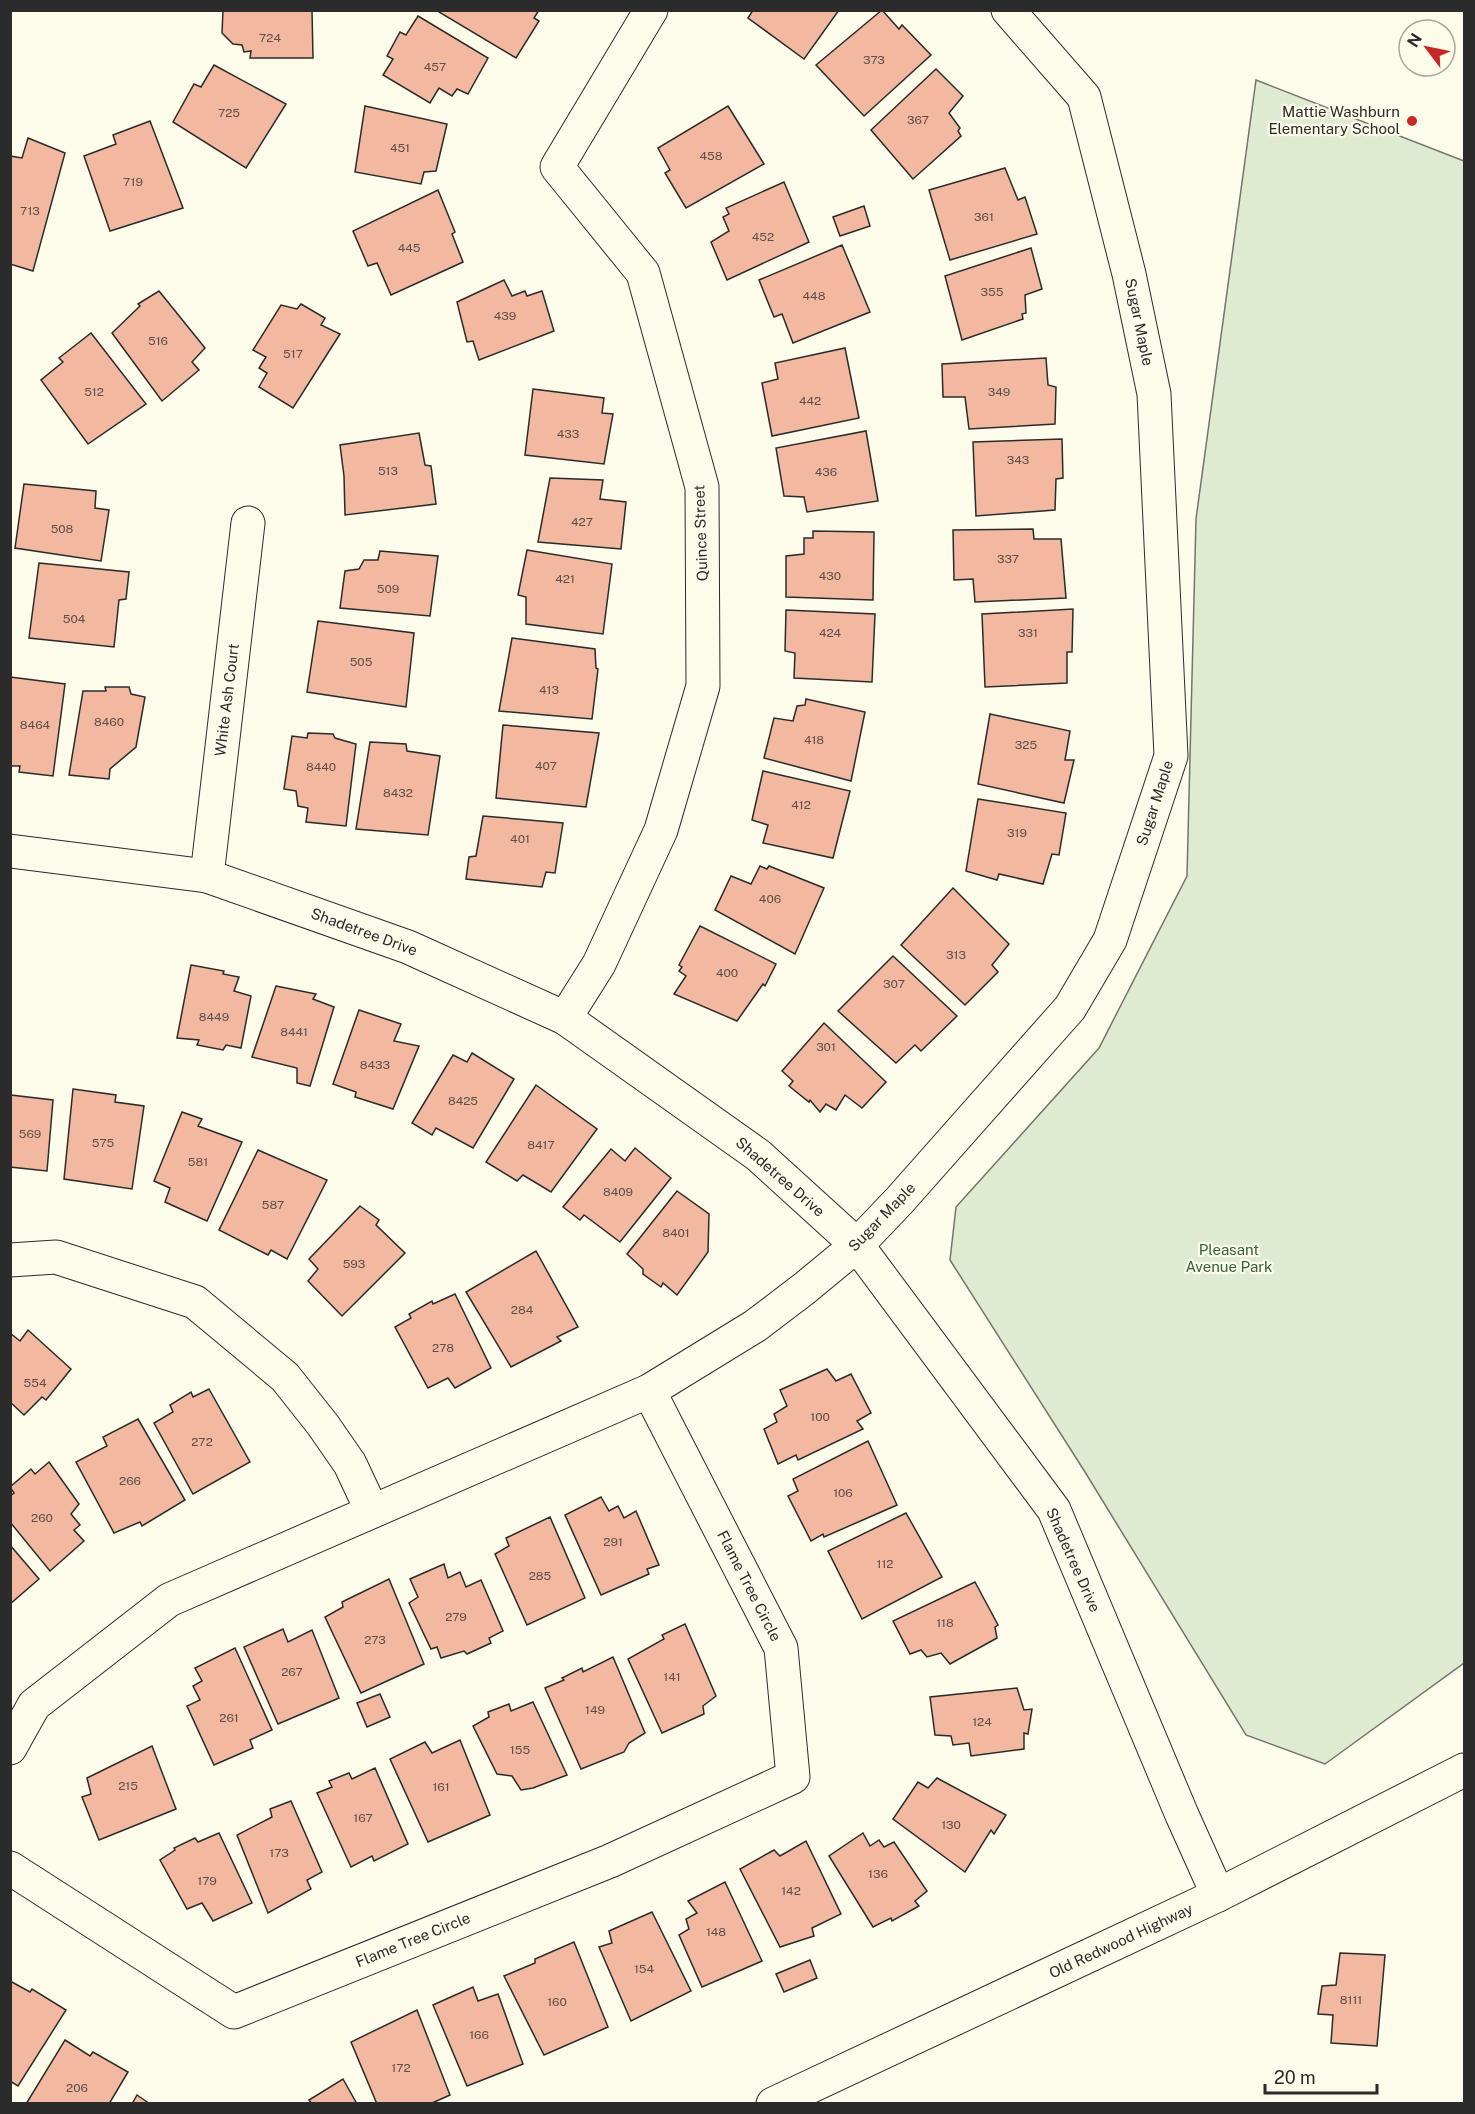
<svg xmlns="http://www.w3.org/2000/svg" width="1475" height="2114" font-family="'Public Sans',sans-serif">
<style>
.green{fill:#deebd1;stroke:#74746e;stroke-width:1.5}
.building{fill:#f2b8a0;stroke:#2b2b2b;stroke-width:1.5}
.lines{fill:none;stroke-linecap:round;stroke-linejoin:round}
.minor-casing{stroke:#2b2b2b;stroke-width:35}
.major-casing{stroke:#2b2b2b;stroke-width:35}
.minor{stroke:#fdfbea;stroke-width:33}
.major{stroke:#fdfbea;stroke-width:33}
.poi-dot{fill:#c62828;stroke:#fdfbea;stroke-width:2}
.labels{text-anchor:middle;stroke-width:4.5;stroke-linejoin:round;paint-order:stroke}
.number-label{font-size:12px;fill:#5d4e48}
.poi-label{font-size:15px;fill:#2b2b2b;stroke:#fdfbea;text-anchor:end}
.street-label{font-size:15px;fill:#2b2b2b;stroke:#fdfbea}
.park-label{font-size:15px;fill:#34623c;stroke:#fdfbea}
</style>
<rect width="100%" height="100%" fill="#fdfbea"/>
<!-- green -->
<polygon class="green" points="1256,80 1464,161 1464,1663 1325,1764 1246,1735 1085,1472 950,1260 956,1207 1099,1048 1187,876 1196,519"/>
<!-- building -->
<g class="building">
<polygon points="223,10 312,10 313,58 250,58 251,51 244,52 242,45 233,44 222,33"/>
<polygon points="440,10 539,10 534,18 539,21 516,58 439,12"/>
<polygon points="753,10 839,10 804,59 748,18"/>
<polygon points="882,10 899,29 902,25 931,55 864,116 816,65"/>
<polygon points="418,16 488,58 468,94 457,89 452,96 439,88 430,103 383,75 393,59 387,56 400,32 406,35"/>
<polygon points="214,65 286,104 246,168 173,122 194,84 201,87"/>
<polygon points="936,69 963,96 949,113 960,128 958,131 961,136 913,179 871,130"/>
<polygon points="365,106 447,124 436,171 424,172 421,184 355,172"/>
<polygon points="728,106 764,164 686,208 665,173 670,170 658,148"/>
<polygon points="150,121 183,208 110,231 84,156 116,144 113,135"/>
<polygon points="28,138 65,153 33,271 10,264 10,156 22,158"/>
<polygon points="1005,168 1018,200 1025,197 1037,234 950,260 929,190"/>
<polygon points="784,182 809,242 727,280 711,242 729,231 723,217 729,214 726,208"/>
<polygon points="438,190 455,232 452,234 463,262 391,295 377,263 368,266 353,231"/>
<polygon points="864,206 870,226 840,236 833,217"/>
<polygon points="842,245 870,312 793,343 782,314 774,317 759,280"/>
<polygon points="1031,248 1042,289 1025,295 1026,313 1022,314 1023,319 962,340 945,276"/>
<polygon points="504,280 512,296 525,291 527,296 542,291 554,331 479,360 473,341 467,342 457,302"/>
<polygon points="159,291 205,348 192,362 199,370 162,401 112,333 140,306 138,304"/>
<polygon points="301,304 325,318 321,325 340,334 293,408 259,387 267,373 259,368 266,357 253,350 281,305 297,309"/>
<polygon points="91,333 146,404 88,444 41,380 63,362 59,358"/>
<polygon points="845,348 859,418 772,436 762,383 778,379 775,363"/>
<polygon points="1046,358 1048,385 1056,387 1055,424 969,429 965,397 943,397 942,364"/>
<polygon points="533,389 604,398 602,413 613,414 604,464 525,455"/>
<polygon points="866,431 878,501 807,512 804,497 784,496 776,448"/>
<polygon points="419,433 425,465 431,466 436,504 345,515 344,476 340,445"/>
<polygon points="1062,439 1063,478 1056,479 1055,510 976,516 973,442"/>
<polygon points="550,478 603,480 600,499 626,502 621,549 538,542"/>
<polygon points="24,484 96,491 95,508 109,510 101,561 15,548"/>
<polygon points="1033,529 1034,539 1061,539 1066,598 975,602 973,579 954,580 953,530"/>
<polygon points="813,531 874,532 873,600 786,597 786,556 804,554 804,538 813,538"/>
<polygon points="527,550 612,564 603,634 526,624 526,597 518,595"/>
<polygon points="380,551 438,556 430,616 340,608 345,571 359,569 364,560 378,560"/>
<polygon points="39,563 129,572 126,599 119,600 114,647 29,638"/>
<polygon points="1073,609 1072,652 1067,652 1067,683 985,687 982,614"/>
<polygon points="786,610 875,614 872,682 794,678 795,653 785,651"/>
<polygon points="318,621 414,633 406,707 307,692"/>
<polygon points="512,638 595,649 596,668 598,669 592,719 499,711"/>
<polygon points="10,677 65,684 53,776 19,772 20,766 10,766"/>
<polygon points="105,687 129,687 131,694 145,697 136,747 110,769 109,779 69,775 83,691 106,691"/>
<polygon points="806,699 865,712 851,781 764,758 774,718 793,721 797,706 805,705"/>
<polygon points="990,714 1070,731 1065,760 1074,760 1064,803 978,784"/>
<polygon points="503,725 599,733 586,807 496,798"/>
<polygon points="308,733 333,734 335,738 356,744 346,826 306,822 308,808 298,806 296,791 284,789 292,736 307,738"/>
<polygon points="370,742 406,744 407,751 440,756 428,835 356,829"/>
<polygon points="763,771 850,791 833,858 763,843 768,825 752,820"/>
<polygon points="978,799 1066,813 1059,855 1052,854 1043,884 999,874 997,880 966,871"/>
<polygon points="483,816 563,823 555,873 546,872 542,887 466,879 469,857 476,856"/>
<polygon points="760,866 767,869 769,866 824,888 795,954 715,910 731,876 751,884"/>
<polygon points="953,888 1009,944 992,965 998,972 965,1005 901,945"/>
<polygon points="700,926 776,964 765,986 763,984 737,1021 674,994 686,976 679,971 682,967 679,965"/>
<polygon points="893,956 957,1016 921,1051 915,1045 896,1063 838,1011"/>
<polygon points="191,965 224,971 223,974 239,977 234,991 251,996 241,1048 226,1045 223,1050 197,1045 199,1040 177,1038"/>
<polygon points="276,986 316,994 313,999 334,1007 310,1086 297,1083 297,1068 252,1057"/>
<polygon points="359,1010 401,1024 394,1041 419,1046 393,1109 355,1097 356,1092 333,1084"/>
<polygon points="824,1023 886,1082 862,1108 845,1095 836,1110 826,1104 820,1112 810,1100 809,1102 789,1086 793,1081 782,1071"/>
<polygon points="472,1053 514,1079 473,1148 436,1128 432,1135 412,1123 453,1055 467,1062"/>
<polygon points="536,1085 597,1129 551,1192 523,1175 517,1181 486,1162"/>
<polygon points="73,1089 116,1095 115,1102 144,1106 132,1189 64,1179"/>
<polygon points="10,1092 11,1095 53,1100 47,1171 10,1167"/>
<polygon points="182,1112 202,1119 198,1126 242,1142 207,1221 165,1202 170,1188 154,1181"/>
<polygon points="635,1148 671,1178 620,1242 584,1215 580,1220 563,1207 611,1149 625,1161"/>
<polygon points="258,1150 327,1180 287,1259 271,1250 268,1255 219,1230"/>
<polygon points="677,1191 709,1214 708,1252 677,1295 663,1283 661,1287 643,1274 643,1269 627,1254"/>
<polygon points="360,1206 379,1220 376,1225 405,1253 342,1316 308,1281 318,1269 309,1259"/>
<polygon points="536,1251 578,1327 557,1337 561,1341 511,1367 466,1292"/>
<polygon points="455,1294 491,1368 455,1388 448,1378 428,1388 395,1327 411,1318 409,1314 432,1301 433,1304"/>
<polygon points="28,1330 71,1369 46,1400 42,1397 24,1415 10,1402 10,1333 20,1341"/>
<polygon points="827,1369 836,1381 851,1374 871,1413 857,1421 863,1429 798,1460 796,1455 778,1464 764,1429 777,1422 774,1414 787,1406 780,1390"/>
<polygon points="209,1389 250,1462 193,1494 154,1423 173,1412 170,1405 191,1392 193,1397"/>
<polygon points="138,1419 185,1500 142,1526 140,1522 114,1533 76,1462 107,1446 103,1437"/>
<polygon points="868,1441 897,1505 824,1537 823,1534 811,1541 788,1496 798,1491 793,1479"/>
<polygon points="49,1462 79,1504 71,1514 80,1525 74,1530 84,1541 50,1571 10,1522 10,1496 14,1493 10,1487 31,1469 35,1474"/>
<polygon points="601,1497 609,1511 618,1506 624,1518 636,1511 659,1565 647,1569 649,1574 601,1595 565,1515"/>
<polygon points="906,1513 942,1577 862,1619 828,1551"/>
<polygon points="550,1517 585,1598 527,1625 495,1554 509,1546 506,1538"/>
<polygon points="10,1545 39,1579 10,1604"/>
<polygon points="444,1564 448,1578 460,1572 466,1587 481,1580 503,1631 489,1638 491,1643 467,1654 464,1651 441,1658 437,1647 431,1649 409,1603 418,1597 410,1579"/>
<polygon points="389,1579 424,1664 361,1693 325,1617 343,1607 342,1602"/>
<polygon points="975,1582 998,1625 995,1627 997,1638 950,1664 941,1653 927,1657 921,1650 910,1654 893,1621"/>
<polygon points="685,1624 716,1696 703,1706 704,1714 662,1733 628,1659 664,1639 662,1635"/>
<polygon points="283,1629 288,1642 312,1630 339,1698 278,1724 244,1647"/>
<polygon points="235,1648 272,1730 250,1740 253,1748 214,1765 187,1706 200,1700 193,1686 202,1681 195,1668"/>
<polygon points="613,1657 645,1733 629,1743 624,1752 581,1769 545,1688 564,1680 562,1678 582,1668 583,1672"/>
<polygon points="1017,1688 1024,1710 1032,1709 1028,1734 1024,1733 1024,1749 971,1756 969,1743 953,1745 951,1736 935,1735 930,1697"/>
<polygon points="380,1694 390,1717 367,1727 357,1703"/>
<polygon points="533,1702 567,1775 533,1788 521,1790 512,1776 497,1774 473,1726 489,1717 488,1712 509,1704 511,1711"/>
<polygon points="460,1740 490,1815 428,1842 390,1759 425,1742 432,1753"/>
<polygon points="152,1746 176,1809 99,1840 82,1797 91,1794 87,1778"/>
<polygon points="375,1768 408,1844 374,1861 372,1856 351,1867 317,1793 332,1787 329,1781 349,1773 352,1779"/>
<polygon points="937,1778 1006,1815 994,1834 991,1830 965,1872 893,1819 918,1782 928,1788"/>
<polygon points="291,1801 322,1872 307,1880 311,1889 268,1913 237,1835 272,1817 270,1809"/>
<polygon points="219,1833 252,1903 213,1921 202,1903 187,1909 160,1860 175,1850 174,1848 195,1838 198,1842"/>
<polygon points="863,1833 870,1846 879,1840 884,1847 894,1842 927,1891 915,1901 919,1906 892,1921 891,1918 873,1927 829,1856"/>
<polygon points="806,1841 841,1914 812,1928 814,1936 780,1947 740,1869 774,1850 780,1856"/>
<polygon points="725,1882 762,1961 702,1987 679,1935 689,1929 686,1919 697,1913 688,1901"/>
<polygon points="652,1912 691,1991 631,2021 599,1947 612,1943 609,1931"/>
<polygon points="574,1942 608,2027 544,2055 504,1976 535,1963 535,1959"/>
<polygon points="1340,1953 1385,1955 1377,2046 1331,2043 1333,2015 1318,2014 1322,1986 1336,1985"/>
<polygon points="810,1960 817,1978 784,1992 776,1974"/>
<polygon points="10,1981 30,1992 32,1989 66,2010 18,2086 10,2081"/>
<polygon points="473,1987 478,2001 498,1994 523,2064 467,2086 433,2005"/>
<polygon points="417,2010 450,2095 430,2104 377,2104 351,2042"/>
<polygon points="65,2040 90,2056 93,2052 128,2072 109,2104 26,2104"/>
<polygon points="343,2079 357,2104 312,2104 309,2100"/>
<polygon points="137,2095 150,2104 132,2104"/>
</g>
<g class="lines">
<defs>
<g id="minor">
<polyline points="10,851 207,876 408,947 565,1018 758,1155 857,1245 1054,1510 1182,1815 1218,1895"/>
<polyline points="207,876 248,523"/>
<polyline points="565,1018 599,964 661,830 703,686 702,487 643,273 557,167 651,10"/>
<polyline points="10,1260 56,1257 195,1302 285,1377 323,1425 350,1464 372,1511"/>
<polyline points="10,1748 34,1705 169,1600 649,1391 755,1326 805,1288 857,1245 899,1201 1070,1008 1110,940 1171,756 1154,394 1129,274 1084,97 1008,10"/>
<polyline points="10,1868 234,2012 610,1861 793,1777 781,1648 649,1391"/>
</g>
<polyline id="major" points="773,2104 1218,1895 1464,1770"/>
</defs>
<!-- minor casing -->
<use href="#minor" class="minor-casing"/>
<!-- major casing -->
<use href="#major" class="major-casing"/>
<!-- minor -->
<use href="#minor" class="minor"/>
<!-- major -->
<use href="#major" class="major"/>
</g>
<!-- markers -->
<circle class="poi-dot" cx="1412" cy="121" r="6"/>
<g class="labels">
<!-- number labels -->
<g class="number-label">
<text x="270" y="42">724</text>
<text x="874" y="64">373</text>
<text x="435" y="71">457</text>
<text x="229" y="117">725</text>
<text x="918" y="124">367</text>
<text x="400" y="152">451</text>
<text x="711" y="160">458</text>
<text x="133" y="186">719</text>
<text x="30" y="215">713</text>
<text x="984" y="221">361</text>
<text x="763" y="241">452</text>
<text x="409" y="252">445</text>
<text x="992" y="296">355</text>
<text x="814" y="300">448</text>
<text x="505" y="320">439</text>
<text x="158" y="345">516</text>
<text x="293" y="358">517</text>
<text x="94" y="396">512</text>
<text x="999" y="396">349</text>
<text x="810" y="405">442</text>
<text x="568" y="438">433</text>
<text x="1018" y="464">343</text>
<text x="388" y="475">513</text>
<text x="826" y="476">436</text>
<text x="582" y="526">427</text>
<text x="62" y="533">508</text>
<text x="1008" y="563">337</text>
<text x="830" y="580">430</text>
<text x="565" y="583">421</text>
<text x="388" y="593">509</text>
<text x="74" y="623">504</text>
<text x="830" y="637">424</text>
<text x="1028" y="637">331</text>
<text x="361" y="666">505</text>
<text x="549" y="694">413</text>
<text x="109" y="726">8460</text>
<text x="35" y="729">8464</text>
<text x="814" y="744">418</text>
<text x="1026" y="749">325</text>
<text x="546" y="770">407</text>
<text x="321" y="771">8440</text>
<text x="398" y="797">8432</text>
<text x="801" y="809">412</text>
<text x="1017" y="837">319</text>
<text x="520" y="843">401</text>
<text x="770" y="903">406</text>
<text x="956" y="959">313</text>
<text x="727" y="977">400</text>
<text x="894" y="988">307</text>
<text x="214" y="1021">8449</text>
<text x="294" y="1036">8441</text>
<text x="826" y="1051">301</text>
<text x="375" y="1069">8433</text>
<text x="463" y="1105">8425</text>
<text x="30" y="1138">569</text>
<text x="103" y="1147">575</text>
<text x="541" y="1149">8417</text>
<text x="198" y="1166">581</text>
<text x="618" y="1196">8409</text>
<text x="273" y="1209">587</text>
<text x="676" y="1237">8401</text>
<text x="354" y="1268">593</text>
<text x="522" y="1314">284</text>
<text x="443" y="1352">278</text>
<text x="35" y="1387">554</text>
<text x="820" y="1421">100</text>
<text x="202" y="1446">272</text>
<text x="130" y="1485">266</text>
<text x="843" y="1497">106</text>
<text x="42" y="1522">260</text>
<text x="613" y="1546">291</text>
<text x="885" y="1568">112</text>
<text x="540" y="1580">285</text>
<text x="456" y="1621">279</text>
<text x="945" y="1627">118</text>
<text x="375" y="1644">273</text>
<text x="292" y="1676">267</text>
<text x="672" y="1681">141</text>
<text x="595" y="1714">149</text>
<text x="229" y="1722">261</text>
<text x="982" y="1726">124</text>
<text x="520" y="1754">155</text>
<text x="128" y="1790">215</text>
<text x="441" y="1791">161</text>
<text x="363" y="1822">167</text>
<text x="951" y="1829">130</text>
<text x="279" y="1857">173</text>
<text x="878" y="1878">136</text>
<text x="207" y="1885">179</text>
<text x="791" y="1895">142</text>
<text x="716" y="1936">148</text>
<text x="644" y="1973">154</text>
<text x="1351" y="2004">8111</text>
<text x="557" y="2006">160</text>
<text x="479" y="2039">166</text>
<text x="401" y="2072">172</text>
<text x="77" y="2092">206</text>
</g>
<!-- poi labels -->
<g class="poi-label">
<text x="1400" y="117">Mattie Washburn<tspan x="1400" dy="17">Elementary School</tspan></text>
</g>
<!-- street labels -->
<g class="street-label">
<text transform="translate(1139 322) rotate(78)" y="5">Sugar Maple</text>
<text transform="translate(701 533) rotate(-92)" y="5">Quince Street</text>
<text transform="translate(227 700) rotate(-83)" y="5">White Ash Court</text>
<text transform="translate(1155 803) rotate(-72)" y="5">Sugar Maple</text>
<text transform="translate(364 932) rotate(20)" y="5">Shadetree Drive</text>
<text transform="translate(780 1177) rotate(41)" y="5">Shadetree Drive</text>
<text transform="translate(882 1217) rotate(-46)" y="5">Sugar Maple</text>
<text transform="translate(1073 1560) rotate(66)" y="5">Shadetree Drive</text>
<text transform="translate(749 1586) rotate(63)" y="5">Flame Tree Circle</text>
<text transform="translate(413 1940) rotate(-22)" y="5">Flame Tree Circle</text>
<text transform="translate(1121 1941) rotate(-25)" y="5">Old Redwood Highway</text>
</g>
<!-- park labels -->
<g class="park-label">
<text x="1229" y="1255">Pleasant<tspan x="1229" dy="17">Avenue Park</tspan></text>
</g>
</g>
<!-- border -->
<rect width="1475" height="2114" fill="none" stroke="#2b2b2b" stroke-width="24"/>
<!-- north arrow -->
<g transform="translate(1427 48) rotate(302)"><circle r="28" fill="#fdfbea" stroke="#a9a89e" stroke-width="1.5"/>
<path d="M0-4.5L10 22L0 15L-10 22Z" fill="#c62828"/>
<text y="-9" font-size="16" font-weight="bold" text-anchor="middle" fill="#2b2b2b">N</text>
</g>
<!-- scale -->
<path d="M1265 2084v9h112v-9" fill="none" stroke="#2b2b2b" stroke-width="3"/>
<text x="1274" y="2084" font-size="18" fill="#2b2b2b" stroke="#fdfbea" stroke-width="4.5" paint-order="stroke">20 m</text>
</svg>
